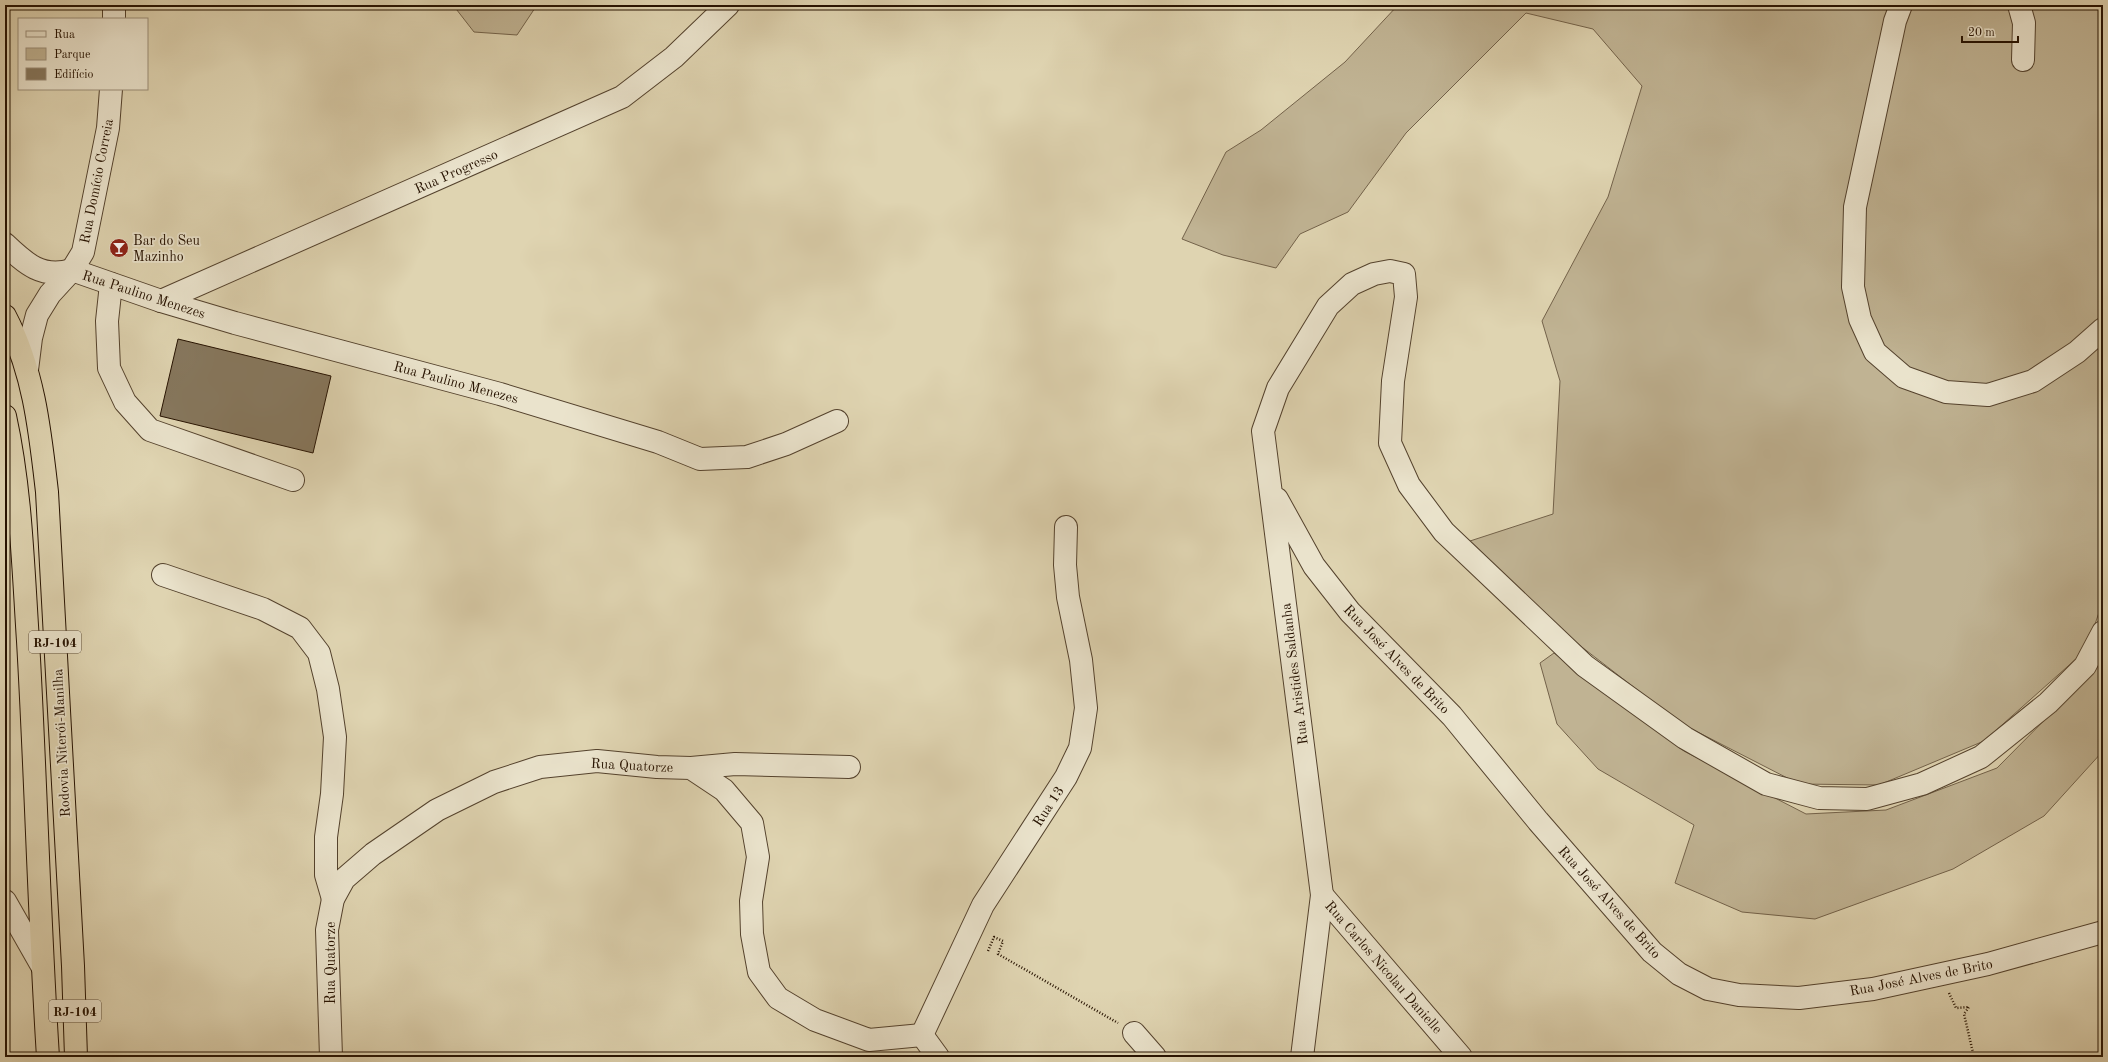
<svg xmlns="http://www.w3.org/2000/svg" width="2108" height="1062" font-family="'Old Standard TT',serif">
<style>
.green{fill:#c0b393;stroke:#73624a}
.building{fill:#86775d;stroke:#261201}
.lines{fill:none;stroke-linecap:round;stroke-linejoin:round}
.minor-casing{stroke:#54422d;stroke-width:24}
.highway-casing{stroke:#261201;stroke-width:24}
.path{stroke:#261201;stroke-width:2.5;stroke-dasharray:1 2;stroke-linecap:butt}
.minor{stroke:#eae3cc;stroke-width:22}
.highway{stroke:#dfd4b1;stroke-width:22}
.labels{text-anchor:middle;stroke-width:3.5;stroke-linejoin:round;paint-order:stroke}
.shield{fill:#eae3cc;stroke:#61513e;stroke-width:1}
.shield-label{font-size:13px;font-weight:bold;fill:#261201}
.street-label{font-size:14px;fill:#261201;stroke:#eae3cc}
.poi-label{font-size:14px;fill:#261201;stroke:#eae3cc;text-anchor:start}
</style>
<rect width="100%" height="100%" fill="#dfd4b1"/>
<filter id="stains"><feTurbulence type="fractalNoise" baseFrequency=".005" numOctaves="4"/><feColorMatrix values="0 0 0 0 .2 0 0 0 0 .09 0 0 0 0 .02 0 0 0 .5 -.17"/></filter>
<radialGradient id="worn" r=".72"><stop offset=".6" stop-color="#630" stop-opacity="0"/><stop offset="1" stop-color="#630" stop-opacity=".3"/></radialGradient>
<!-- green -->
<g class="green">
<polygon points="453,5 537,5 517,35 474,32"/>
<polygon points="1398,5 2103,5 2103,601 2086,650 1984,741 1879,785 1799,784 1680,723 1565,634 1470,541 1553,514 1560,381 1542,321 1608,197 1642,86 1593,29 1526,13 1406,133 1348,212 1300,234 1276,268 1223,255 1182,239 1226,152 1261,130 1345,62"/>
<polygon points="1554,653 1684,751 1806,814 1886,810 1997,768 2103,661 2103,751 2044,816 1953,869 1815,919 1742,912 1675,883 1694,825 1598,769 1557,724 1540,663"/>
</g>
<!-- building -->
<polygon class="building" points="178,339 331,376 313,453 160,416"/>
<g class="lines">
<defs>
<g id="minor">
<polyline points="114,5 114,19"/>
<polyline points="1901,5 1895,21 1855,207 1853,287 1860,319 1875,352 1904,377 1946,392 1988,395 2033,381 2077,352 2103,329"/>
<polyline points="2019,5 2024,23 2023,60"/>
<path d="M 5,244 C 26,264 42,279 72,270"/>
<polyline points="72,270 161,301 235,323 500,394 658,442 700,459 747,457 786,444 837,421"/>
<polyline points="111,284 107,321 109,368 125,402 150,430 293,480"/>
<polyline points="161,301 622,97 674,57 728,5"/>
<polyline points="27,370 31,338 37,315 50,294 72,270 83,252 108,128 111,89"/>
<polyline points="1277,499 1314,566 1350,612 1452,716 1538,821 1652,952 1679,974 1708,989 1739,995 1799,998 1873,989 1988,964 2103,932"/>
<polyline points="163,575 263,609 300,628 319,653 328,689 335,737 332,794 326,837 326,875 333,899"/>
<polyline points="691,768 735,764 849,767"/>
<polyline points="1322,895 1461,1057"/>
<polyline points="5,901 42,966"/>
<polyline points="1134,1033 1155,1057"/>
<polyline points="922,1035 983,905 1066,777 1080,748 1086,708 1081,660 1068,597 1065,565 1066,527"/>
<polyline points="922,1035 938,1057"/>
<polyline points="331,1057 327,930 333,899 344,879 373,854 437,810 494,782 540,767 597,761 657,767 691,768 724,790 752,823 758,857 751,901 752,934 759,972 778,998 815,1020 869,1040 922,1035"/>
<polyline points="1302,1057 1322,895 1263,431 1278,388 1328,306 1352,284 1374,274 1390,271 1404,274 1406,297 1393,381 1390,443 1409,485 1444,532 1585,666 1685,738 1766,784 1819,798 1867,799 1922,784 1981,757 2048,703 2085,666 2103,632"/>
</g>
<g id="highway">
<path d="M 5,316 C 34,371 40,431 47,492 L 73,966 L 76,1057"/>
<path d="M 5,416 C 21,489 23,566 28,641 C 36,779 39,918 48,1057"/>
</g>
</defs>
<!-- minor casing -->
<use href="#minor" class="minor-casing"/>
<!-- highway casing -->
<use href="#highway" class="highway-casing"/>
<!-- path -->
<g class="path">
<polyline points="988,951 994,937 1003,941 998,954 1118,1023"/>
<polyline points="1949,993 1956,1008 1969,1007 1964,1014 1974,1057"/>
</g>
<!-- minor -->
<use href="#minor" class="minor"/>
<!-- highway -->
<use href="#highway" class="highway"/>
</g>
<!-- icons -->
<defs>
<symbol id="bar-disc" viewBox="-11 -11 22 22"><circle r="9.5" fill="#8f2418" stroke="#eae3cc"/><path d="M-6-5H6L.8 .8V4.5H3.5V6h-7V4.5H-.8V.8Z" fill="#fff"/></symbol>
</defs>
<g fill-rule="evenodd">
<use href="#bar-disc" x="108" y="237" width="22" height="22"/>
</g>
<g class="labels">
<!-- shield labels -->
<g class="shield">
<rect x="29" y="631" width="52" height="22" rx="3"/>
<rect x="49" y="1000" width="52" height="22" rx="3"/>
</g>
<g class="shield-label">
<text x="55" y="647">RJ-104</text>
<text x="75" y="1016">RJ-104</text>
</g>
<!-- street labels -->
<g class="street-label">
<text transform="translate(456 171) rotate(-24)" y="5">Rua Progresso</text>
<text transform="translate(96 181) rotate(-79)" y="5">Rua Domício Correia</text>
<text transform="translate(144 294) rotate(18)" y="5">Rua Paulino Menezes</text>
<text transform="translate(456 382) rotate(15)" y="5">Rua Paulino Menezes</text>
<text transform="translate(1397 659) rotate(46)" y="5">Rua José Alves de Brito</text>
<text transform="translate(1294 674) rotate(-97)" y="5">Rua Aristides Saldanha</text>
<text transform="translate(61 743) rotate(-93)" y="5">Rodovia Niterói-Manilha</text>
<text transform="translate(632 765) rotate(3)" y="5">Rua Quatorze</text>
<text transform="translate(1048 806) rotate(-57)" y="5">Rua 13</text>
<text transform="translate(1610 902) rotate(48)" y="5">Rua José Alves de Brito</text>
<text transform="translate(330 963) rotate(-90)" y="5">Rua Quatorze</text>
<text transform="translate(1384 967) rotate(49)" y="5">Rua Carlos Nicolau Danielle</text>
<text transform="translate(1921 977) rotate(-11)" y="5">Rua José Alves de Brito</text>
</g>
<!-- poi labels -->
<g class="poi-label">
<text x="133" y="245">Bar do Seu<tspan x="133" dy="16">Mazinho</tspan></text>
</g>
</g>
<!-- margin -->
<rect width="2108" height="1062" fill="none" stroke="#dfd4b1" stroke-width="20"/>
<rect x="6" y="6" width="2096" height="1050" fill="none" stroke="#261201" stroke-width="2"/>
<rect x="10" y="10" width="2088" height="1042" fill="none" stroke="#261201"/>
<!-- legend -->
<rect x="18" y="18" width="130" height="72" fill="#eae3cc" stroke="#9c8f7b"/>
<rect x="26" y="31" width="20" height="6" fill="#eae3cc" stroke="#9c8f7b"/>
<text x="54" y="38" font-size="12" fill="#261201">Rua</text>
<rect x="26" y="48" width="20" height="12" fill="#c0b393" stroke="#9c8f7b"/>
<text x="54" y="58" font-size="12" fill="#261201">Parque</text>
<rect x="26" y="68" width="20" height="12" fill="#86775d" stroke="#9c8f7b"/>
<text x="54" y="78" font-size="12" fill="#261201">Edifício</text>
<!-- scale -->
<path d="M1962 36v6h56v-6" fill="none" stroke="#261201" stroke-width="2"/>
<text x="1968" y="36" font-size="12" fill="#261201" stroke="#eae3cc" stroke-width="3" paint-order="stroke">20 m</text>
<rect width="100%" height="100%" filter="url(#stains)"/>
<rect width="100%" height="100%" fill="url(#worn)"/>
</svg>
